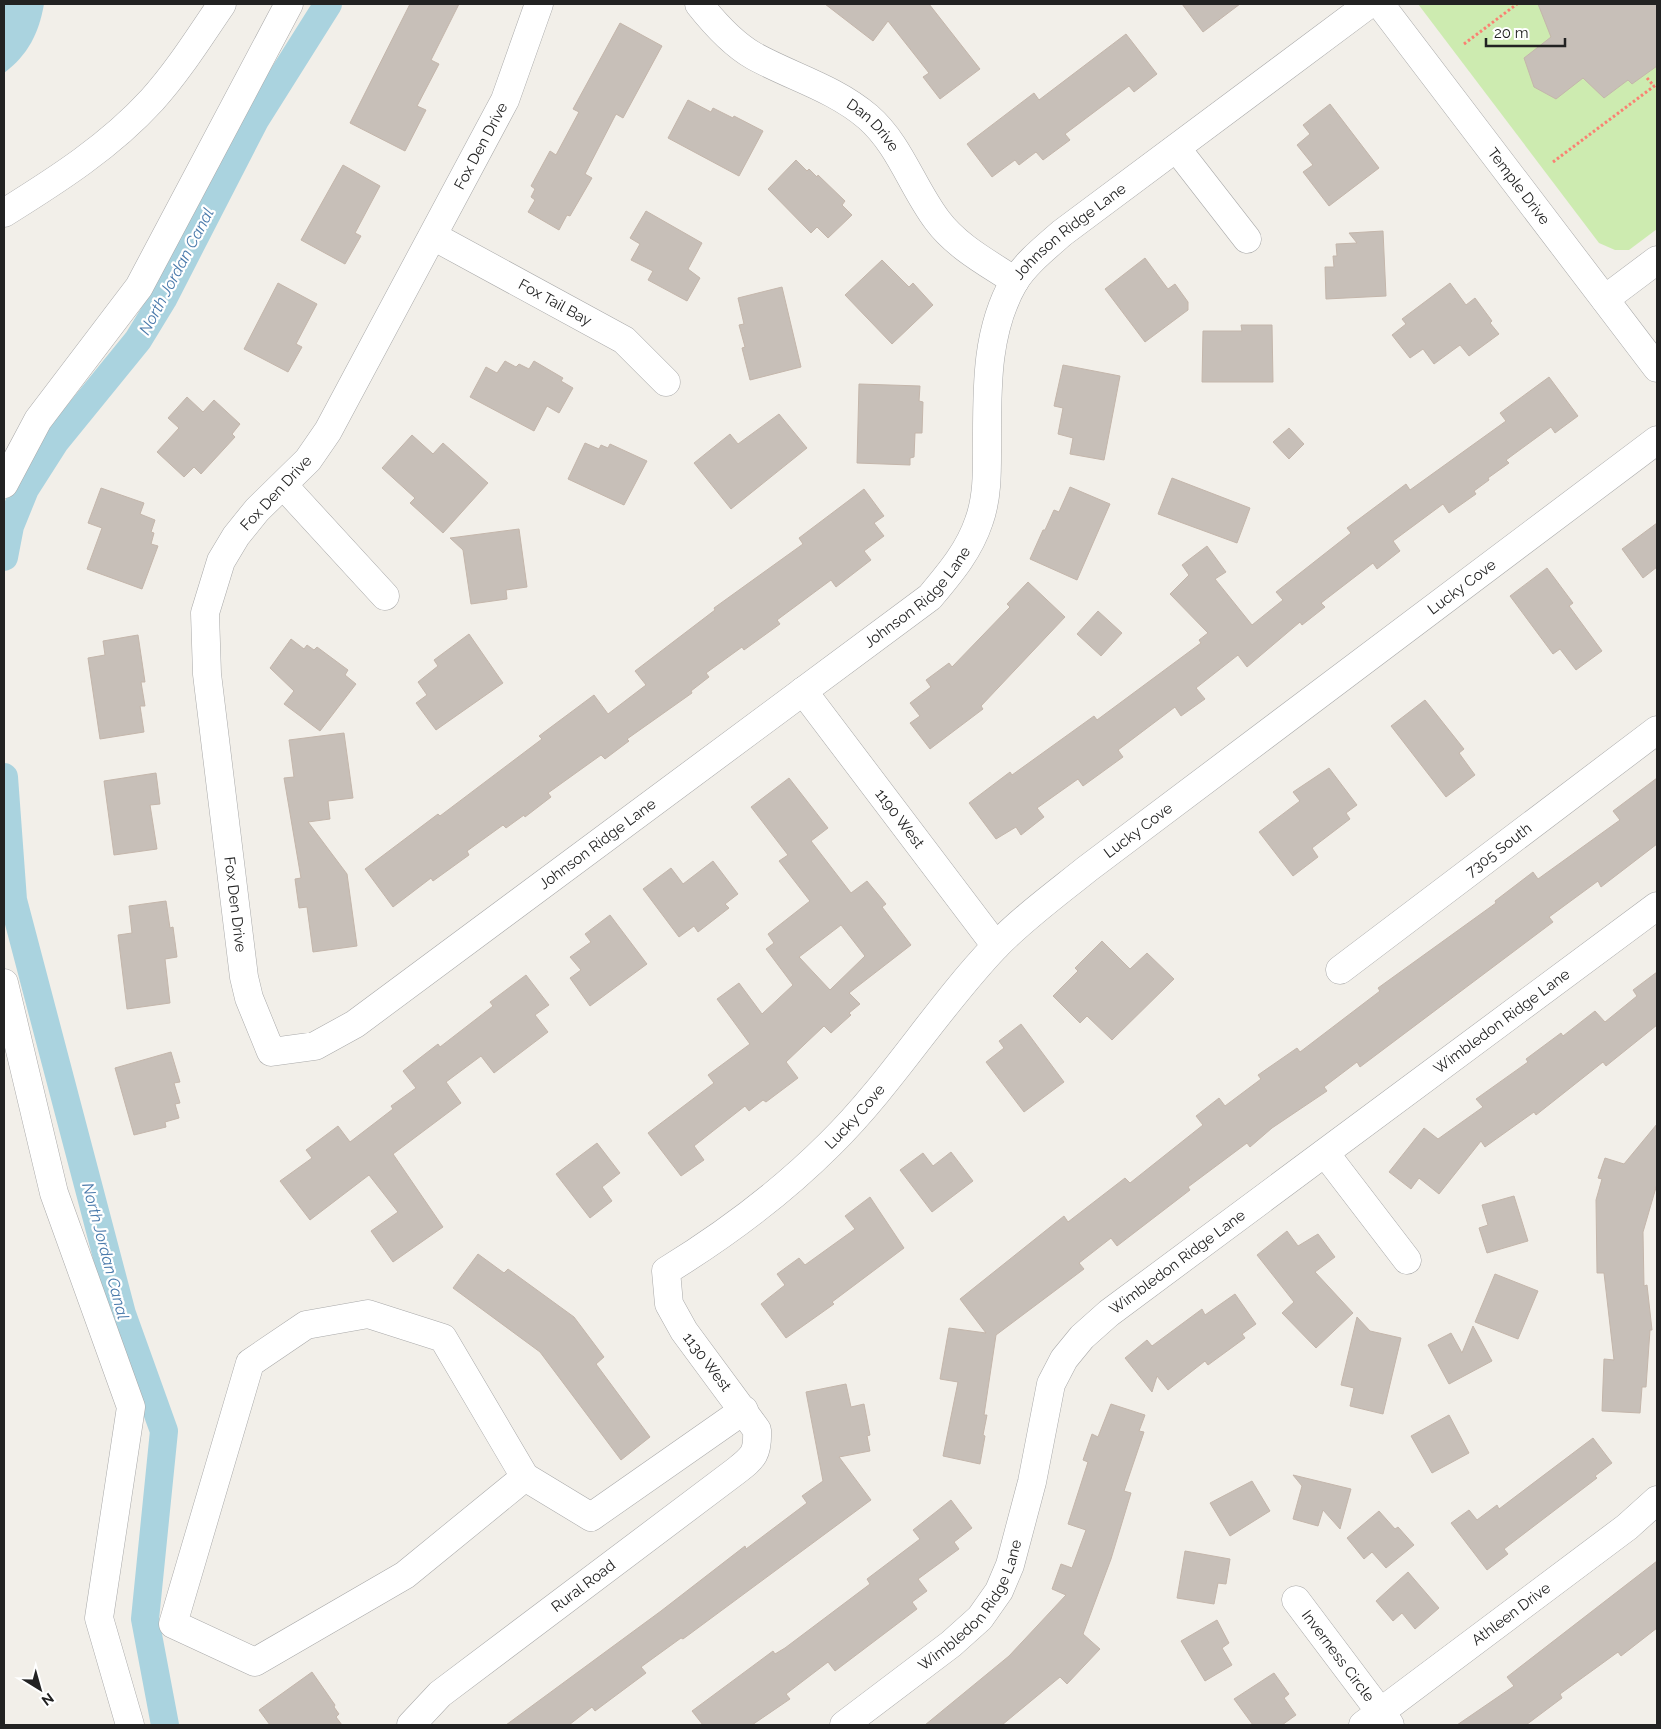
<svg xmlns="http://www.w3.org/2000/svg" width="1661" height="1729" font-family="Raleway,sans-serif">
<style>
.grass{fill:#cdebb0}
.water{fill:#aad3df}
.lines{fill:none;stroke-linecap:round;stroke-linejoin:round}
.canal{stroke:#aad3df;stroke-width:28}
.building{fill:#c7bfb8;stroke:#c4b6ab;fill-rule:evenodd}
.minor-casing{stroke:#a9a9a9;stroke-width:29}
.path{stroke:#fa8072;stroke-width:3;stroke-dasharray:2.5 2.5;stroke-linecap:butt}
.minor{stroke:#fff;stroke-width:28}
.labels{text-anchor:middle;stroke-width:4.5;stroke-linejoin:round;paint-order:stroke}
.street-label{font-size:15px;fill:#222;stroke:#fff}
.water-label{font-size:16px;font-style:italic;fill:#4a7aab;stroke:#fff}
</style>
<rect width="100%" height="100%" fill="#f2efe9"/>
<!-- grass -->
<polygon class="grass" points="1418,4 1657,4 1657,229 1629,250 1615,250 1599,243"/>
<!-- water -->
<path class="water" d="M 4,4 L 44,4 C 39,33 28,55 4,73 Z"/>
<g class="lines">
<!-- canal -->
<g class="canal">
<polyline points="4,557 10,526 25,489 55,442 138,340 163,299 255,120 328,4"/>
<polyline points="4,777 13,900 122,1314 164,1431 145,1619 165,1725"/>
</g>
</g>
<!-- building -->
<g class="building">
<polygon points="410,4 459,4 431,60 439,64 417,106 426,110 405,151 350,123"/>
<polygon points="825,4 929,4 980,69 940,99 923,77 929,73 888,21 873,41"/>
<polygon points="1182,4 1240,4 1203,32"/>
<polygon points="1538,4 1657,4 1657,66 1632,84 1628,80 1604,98 1583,78 1556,99 1534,87 1524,58 1551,37"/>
<polygon points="620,23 662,46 623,118 616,114 585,174 592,178 570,216 567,215 559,230 528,212 535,200 531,197 535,189 531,186 550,151 556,155 579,112 573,109"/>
<polygon points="1126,34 1157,74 1134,92 1129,86 1065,134 1070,140 1043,160 1036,152 1019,165 1015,160 992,177 967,144 1034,93 1039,100"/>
<polygon points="688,100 711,112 713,108 733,118 734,116 763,131 739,176 668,138"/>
<polygon points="1330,104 1379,168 1329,206 1303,172 1313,165 1297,145 1310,134 1303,125"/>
<polygon points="796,160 807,171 809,169 817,177 818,175 845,201 842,205 852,215 828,238 817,227 811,233 768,189"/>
<polygon points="343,165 380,186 355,233 361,236 345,264 301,240"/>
<polygon points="646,211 702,243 688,269 700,278 687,301 648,280 653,271 631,260 640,244 630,238"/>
<polygon points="1383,231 1386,296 1326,299 1325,267 1334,267 1333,256 1337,256 1336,244 1357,243 1349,233"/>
<polygon points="1145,258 1168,289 1175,284 1188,302 1188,310 1145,342 1105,289"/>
<polygon points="882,260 909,287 913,283 933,305 892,344 845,295"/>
<polygon points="278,283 317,304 296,344 302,347 288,372 244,349"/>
<polygon points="1450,283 1466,305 1475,298 1492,321 1490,323 1499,334 1469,356 1460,345 1434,364 1423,349 1410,358 1392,335 1406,324 1402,319"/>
<polygon points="782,287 801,367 750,380 742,348 745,347 739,325 744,324 738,298"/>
<polygon points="1241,325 1272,325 1273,382 1202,382 1203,331 1242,331"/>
<polygon points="505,361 516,367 519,364 529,369 534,361 563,378 561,381 573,388 559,413 547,406 534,431 470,397 486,367 497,373"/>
<polygon points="1063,365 1120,376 1104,460 1070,454 1073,438 1058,434 1063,408 1054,406"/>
<polygon points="1549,377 1578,416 1555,433 1551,427 1506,460 1509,463 1488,478 1489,480 1474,491 1476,494 1449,513 1443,504 1393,541 1400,551 1377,569 1373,563 1321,603 1325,607 1302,625 1300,622 1247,667 1238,655 1196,688 1205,699 1181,716 1175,707 1118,750 1123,757 1083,786 1078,779 1037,808 1044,817 1021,835 1016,827 996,839 969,803 1010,772 1012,775 1094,716 1097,720 1201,643 1199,640 1208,633 1170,594 1189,575 1182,565 1207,546 1226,572 1215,579 1252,625 1283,600 1276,592 1351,533 1347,528 1406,484 1410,490 1506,421 1500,413"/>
<polygon points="859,384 920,386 919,401 923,402 922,433 915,433 914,457 910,458 910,465 857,463"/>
<polygon points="187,397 203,412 214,400 240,424 232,434 235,437 201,474 194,467 184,477 157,452 179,428 168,418"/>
<polygon points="779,414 807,448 731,509 694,463 730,434 738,444"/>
<polygon points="1289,428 1304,444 1289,459 1273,442"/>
<polygon points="412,435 433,454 443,443 488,483 443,533 410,503 415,498 382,468"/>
<polygon points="585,443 599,449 601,445 608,448 610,444 647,461 624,505 568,479"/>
<polygon points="1172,478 1250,508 1237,543 1158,514"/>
<polygon points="1070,487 1110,504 1077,580 1030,559 1043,530 1045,530 1054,510 1059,512"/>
<polygon points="101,488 144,503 140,514 155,520 151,532 154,533 151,544 158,546 142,589 87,569 102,528 88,523"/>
<polygon points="864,489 884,516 874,523 884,536 864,551 871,560 836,587 831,580 777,620 780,624 744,650 742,647 706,673 709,677 691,691 692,693 627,739 629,741 605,759 601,755 548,793 551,797 525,817 524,815 506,828 503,825 467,851 469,855 433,881 431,878 393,907 365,869 438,814 440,816 542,739 539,736 594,695 608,714 646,685 635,671 715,610 714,608 803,544 799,538"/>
<polygon points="1657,523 1657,567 1643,578 1622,549"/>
<polygon points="519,529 527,587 506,590 507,599 471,604 463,550 450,538"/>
<polygon points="1547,568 1573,603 1569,606 1602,651 1576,670 1560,649 1553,654 1510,596"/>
<polygon points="1028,582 1065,617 981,706 983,709 930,749 910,723 920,716 910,703 931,687 926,680 949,663 952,667 1010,607 1007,604"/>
<polygon points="1098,611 1122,633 1101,656 1077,634"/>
<polygon points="469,634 503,683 436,730 416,703 427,695 418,682 438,666 434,660"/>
<polygon points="138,635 145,682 141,682 145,706 140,706 144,732 100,739 88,658 105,655 103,641"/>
<polygon points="291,639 304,649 307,645 314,650 317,647 348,670 345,675 356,684 320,731 284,704 294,691 270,668"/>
<polygon points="1425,700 1464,749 1459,753 1475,775 1446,797 1391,726"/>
<polygon points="344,733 353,798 328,801 330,819 308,822 347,874 357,946 313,952 307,907 299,908 295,879 301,878 284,778 294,777 289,740"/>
<polygon points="1329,768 1357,805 1346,813 1350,819 1312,848 1318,857 1293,876 1259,832 1300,801 1293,792"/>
<polygon points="156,773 160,804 150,805 157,849 114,855 104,781"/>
<path d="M 789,778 L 828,828 L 811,841 L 851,893 L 867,881 L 886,904 L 882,907 L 911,945 L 849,993 L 860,1004 L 849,1013 L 851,1015 L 831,1033 L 824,1026 L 786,1062 L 798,1078 L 766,1102 L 763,1100 L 749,1111 L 745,1106 L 694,1146 L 704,1160 L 681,1176 L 648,1133 L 714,1083 L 708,1075 L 750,1044 L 717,999 L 739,983 L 762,1014 L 793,985 L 766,949 L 774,943 L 768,934 L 810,901 L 779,861 L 788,855 L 751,807 ZM 841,925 L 865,956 L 830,990 L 799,957 Z"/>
<polygon points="1657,778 1657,844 1601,887 1598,881 1549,917 1553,922 1360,1067 1357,1062 1324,1087 1327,1091 1272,1128 1250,1147 1247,1143 1188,1187 1190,1190 1117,1246 1111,1238 1079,1263 1084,1269 996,1335 984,1415 987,1415 983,1435 985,1436 980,1464 943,1456 958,1382 940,1379 949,1328 986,1333 960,1299 1064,1216 1068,1222 1125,1178 1130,1183 1203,1125 1196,1116 1219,1098 1225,1106 1261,1079 1258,1075 1297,1048 1300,1052 1380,991 1378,988 1496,903 1495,901 1533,872 1538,879 1620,820 1613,811"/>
<polygon points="713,861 738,894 725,904 729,908 698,932 694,926 679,937 643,889 671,868 683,884"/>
<polygon points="166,901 170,928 173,927 177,957 165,959 170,1003 127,1009 118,935 132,933 129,906"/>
<polygon points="610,915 647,964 590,1006 570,978 581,970 570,957 591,942 585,934"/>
<polygon points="1102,941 1130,969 1147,953 1174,979 1112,1040 1087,1016 1080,1023 1053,996 1078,971 1075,968"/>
<polygon points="1657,972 1657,1025 1606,1066 1603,1062 1536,1115 1534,1112 1485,1147 1481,1141 1439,1194 1419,1178 1411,1189 1389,1172 1424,1128 1438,1139 1483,1107 1476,1099 1528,1062 1526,1059 1561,1033 1563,1036 1595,1011 1605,1022 1637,996 1633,990"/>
<polygon points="526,975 549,1005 535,1015 548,1032 494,1073 481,1056 446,1082 461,1103 393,1154 443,1227 393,1262 371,1231 398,1212 369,1175 310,1220 280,1181 312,1158 306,1150 338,1126 350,1142 393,1109 391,1106 416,1088 403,1071 438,1044 440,1047 493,1006 490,1002"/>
<polygon points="1021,1024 1064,1082 1024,1112 986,1062 1004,1048 999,1041"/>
<polygon points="171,1052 180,1082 174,1083 180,1103 175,1104 179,1118 165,1122 166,1127 134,1135 115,1068"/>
<polygon points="1657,1124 1657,1184 1643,1232 1644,1286 1647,1285 1652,1330 1650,1330 1646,1387 1642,1387 1640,1413 1602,1411 1604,1359 1614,1360 1604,1273 1597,1273 1596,1200 1602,1179 1598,1178 1605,1158 1624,1164"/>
<polygon points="597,1143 620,1173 602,1187 612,1201 590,1218 556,1174"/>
<polygon points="951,1152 973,1181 932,1212 900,1170 923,1153 933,1166"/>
<polygon points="1514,1196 1528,1241 1487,1253 1479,1228 1488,1225 1482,1205"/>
<polygon points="870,1197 904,1248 832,1302 834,1304 786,1338 761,1304 785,1285 777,1274 799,1258 805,1265 855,1229 845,1216"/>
<polygon points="1287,1231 1298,1246 1318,1234 1335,1257 1315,1272 1353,1313 1316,1348 1282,1313 1294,1302 1257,1255"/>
<polygon points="478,1254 504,1273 508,1269 574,1317 604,1357 596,1364 650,1437 621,1460 540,1352 453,1288"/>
<polygon points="1495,1274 1538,1291 1518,1339 1475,1322"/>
<polygon points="1235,1294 1256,1324 1242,1334 1245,1338 1208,1365 1205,1361 1168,1390 1157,1376 1152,1392 1125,1358 1147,1340 1152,1346 1202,1309 1205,1315"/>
<polygon points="1357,1317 1370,1331 1401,1338 1383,1414 1350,1406 1354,1388 1341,1385"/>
<polygon points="1473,1326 1492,1361 1449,1384 1428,1345 1451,1333 1462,1353"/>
<polygon points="846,1384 851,1407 864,1404 870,1435 867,1436 870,1451 839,1457 871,1500 683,1639 681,1638 641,1667 646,1673 595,1711 592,1707 569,1725 506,1725 661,1611 745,1546 746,1549 807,1503 802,1496 823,1481 806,1392"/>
<polygon points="1111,1404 1145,1415 1139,1431 1144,1432 1124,1491 1131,1493 1111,1559 1083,1634 1100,1649 1067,1684 1060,1677 1002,1725 925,1725 1009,1656 1066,1595 1052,1589 1061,1564 1072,1568 1086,1530 1068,1524 1088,1462 1083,1460 1092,1434 1098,1437"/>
<polygon points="1449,1415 1469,1453 1432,1473 1411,1436"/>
<polygon points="1593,1438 1612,1463 1595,1476 1597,1478 1504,1549 1508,1554 1487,1570 1451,1523 1469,1510 1477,1520 1497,1505 1499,1509"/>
<polygon points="1293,1475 1351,1489 1340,1529 1323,1510 1318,1526 1293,1519 1302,1486"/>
<polygon points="1252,1481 1270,1511 1230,1536 1210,1503"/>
<polygon points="951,1500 972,1528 954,1542 959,1549 918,1579 927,1591 912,1602 917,1609 835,1671 828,1662 786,1694 790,1699 752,1725 703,1725 692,1711 773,1651 775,1654 785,1648 870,1584 867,1579 920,1539 913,1530"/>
<polygon points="1379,1511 1395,1529 1398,1527 1414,1545 1386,1568 1372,1552 1364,1559 1347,1538"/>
<polygon points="1185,1551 1230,1559 1226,1584 1218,1583 1214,1604 1177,1598"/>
<polygon points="1657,1561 1657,1628 1621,1656 1618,1652 1560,1694 1562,1698 1526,1725 1457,1725 1514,1686 1507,1677"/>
<polygon points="1408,1572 1439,1608 1415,1629 1402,1613 1393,1621 1376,1601"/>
<polygon points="1217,1620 1229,1643 1222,1648 1232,1665 1205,1681 1181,1641"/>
<polygon points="312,1672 335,1705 334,1707 339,1714 336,1717 342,1725 270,1725 259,1710"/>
<polygon points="1274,1673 1289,1694 1284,1698 1296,1715 1282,1725 1253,1725 1234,1699"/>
</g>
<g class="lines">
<defs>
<g id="minor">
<path id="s1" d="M 539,4 L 505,100 L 328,431 L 308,460 L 257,510 L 236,536 L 221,561 L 205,613 L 207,674 L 244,977 L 249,998 L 271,1052 L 315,1046 L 355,1024 L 930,597 C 950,573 969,551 979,521 C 988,496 987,468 987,442 C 987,387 986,331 1014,282 C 1026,263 1045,248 1062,233 L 1369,4"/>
<path id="s2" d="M 699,4 C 714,23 733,44 754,56 C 792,77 834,88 868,117 C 900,145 912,187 937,220 C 957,247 988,263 1015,281"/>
<path id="s3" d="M 1380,4 L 1657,368"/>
<polyline points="1177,149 1247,239"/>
<path d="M 4,213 C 57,180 110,146 152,100 C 179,70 200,36 222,4"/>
<path id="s4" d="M 433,236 L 624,340 L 666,382"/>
<polyline points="1605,299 1657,260"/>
<polyline points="4,484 38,420 139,287 289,4"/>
<polyline points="284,486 385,596"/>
<path id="s5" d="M 803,691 L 996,946"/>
<path id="s6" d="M 1340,970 L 1657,730"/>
<polyline points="4,983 54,1193 131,1407 99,1618 130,1725"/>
<polyline points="1325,1153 1407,1260"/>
<polyline points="525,1477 405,1575 255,1662 173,1624 250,1363 306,1325 368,1314 443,1338 525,1477 591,1517 744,1410"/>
<path id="s7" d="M 1296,1600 L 1390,1725"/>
<path id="s8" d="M 411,1725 L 440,1694 L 736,1471 C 754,1457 758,1453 757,1430 L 684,1331 L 669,1304 L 666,1271 C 726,1234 780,1194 830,1144 C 891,1084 936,1009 995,947 C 1023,918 1056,894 1087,869 L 1657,440"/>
<path id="s9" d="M 844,1725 L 951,1644 L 980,1618 L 999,1591 L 1010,1565 L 1032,1482 L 1051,1384 L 1064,1359 L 1082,1337 L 1109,1313 L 1657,906"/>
<path id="s10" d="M 1363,1725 L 1627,1527 L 1657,1500"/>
</g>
</defs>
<!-- minor casing -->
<use href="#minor" class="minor-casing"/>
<!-- path -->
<g class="path">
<polyline points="1464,44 1517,4"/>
<polyline points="1647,78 1654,86"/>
<polyline points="1553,162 1657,84"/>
</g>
<!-- minor -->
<use href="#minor" class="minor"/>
</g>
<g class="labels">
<!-- street labels -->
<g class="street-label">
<text dy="5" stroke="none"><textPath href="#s2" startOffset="215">Dan Drive</textPath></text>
<text transform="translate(481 146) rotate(-62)" y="5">Fox Den Drive</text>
<text dy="5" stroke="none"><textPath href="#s3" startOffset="229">Temple Drive</textPath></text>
<text dy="5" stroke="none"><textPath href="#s1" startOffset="2364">Johnson Ridge Lane</textPath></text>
<text dy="5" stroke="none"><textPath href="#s4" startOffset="139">Fox Tail Bay</textPath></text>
<text transform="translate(276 493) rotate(-47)" y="5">Fox Den Drive</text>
<text dy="5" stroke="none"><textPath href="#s8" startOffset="1704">Lucky Cove</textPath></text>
<text dy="5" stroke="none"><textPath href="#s1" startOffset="1944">Johnson Ridge Lane</textPath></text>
<text dy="5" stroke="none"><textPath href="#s5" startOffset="160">1190 West</textPath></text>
<text dy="5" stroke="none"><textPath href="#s8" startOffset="1299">Lucky Cove</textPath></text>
<text dy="5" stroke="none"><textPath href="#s1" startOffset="1539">Johnson Ridge Lane</textPath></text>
<text dy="5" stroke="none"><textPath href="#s6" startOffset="199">7305 South</textPath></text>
<text dy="5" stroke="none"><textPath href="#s1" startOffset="994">Fox Den Drive</textPath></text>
<text dy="5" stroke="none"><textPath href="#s9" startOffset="1002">Wimbledon Ridge Lane</textPath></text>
<text dy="5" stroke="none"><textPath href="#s8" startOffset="894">Lucky Cove</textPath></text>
<text dy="5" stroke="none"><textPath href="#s9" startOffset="598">Wimbledon Ridge Lane</textPath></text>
<text transform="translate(707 1362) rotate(53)" y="5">1130 West</text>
<text dy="5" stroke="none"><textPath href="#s8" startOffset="222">Rural Road</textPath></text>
<text dy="5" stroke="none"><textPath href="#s9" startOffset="178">Wimbledon Ridge Lane</textPath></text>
<text dy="5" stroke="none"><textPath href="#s10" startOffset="185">Athleen Drive</textPath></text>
<text dy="5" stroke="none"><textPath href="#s7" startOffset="70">Inverness Circle</textPath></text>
</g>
<!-- water labels -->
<g class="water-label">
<text transform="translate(176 271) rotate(-62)" y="6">North Jordan Canal</text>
<text transform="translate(106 1251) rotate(75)" y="6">North Jordan Canal</text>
</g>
</g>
<!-- border -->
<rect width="1661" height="1729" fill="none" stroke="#222222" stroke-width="10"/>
<!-- north arrow -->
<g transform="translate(40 1689) rotate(143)" stroke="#ffffff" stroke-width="4" paint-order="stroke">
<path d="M0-4L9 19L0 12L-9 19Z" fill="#222222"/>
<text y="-8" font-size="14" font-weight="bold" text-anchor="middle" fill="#222222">N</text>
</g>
<!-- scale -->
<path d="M1486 38v8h79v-8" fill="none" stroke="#222222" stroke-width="2.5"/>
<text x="1494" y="38" font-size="15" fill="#222222" stroke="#ffffff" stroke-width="4" paint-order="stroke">20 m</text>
</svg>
